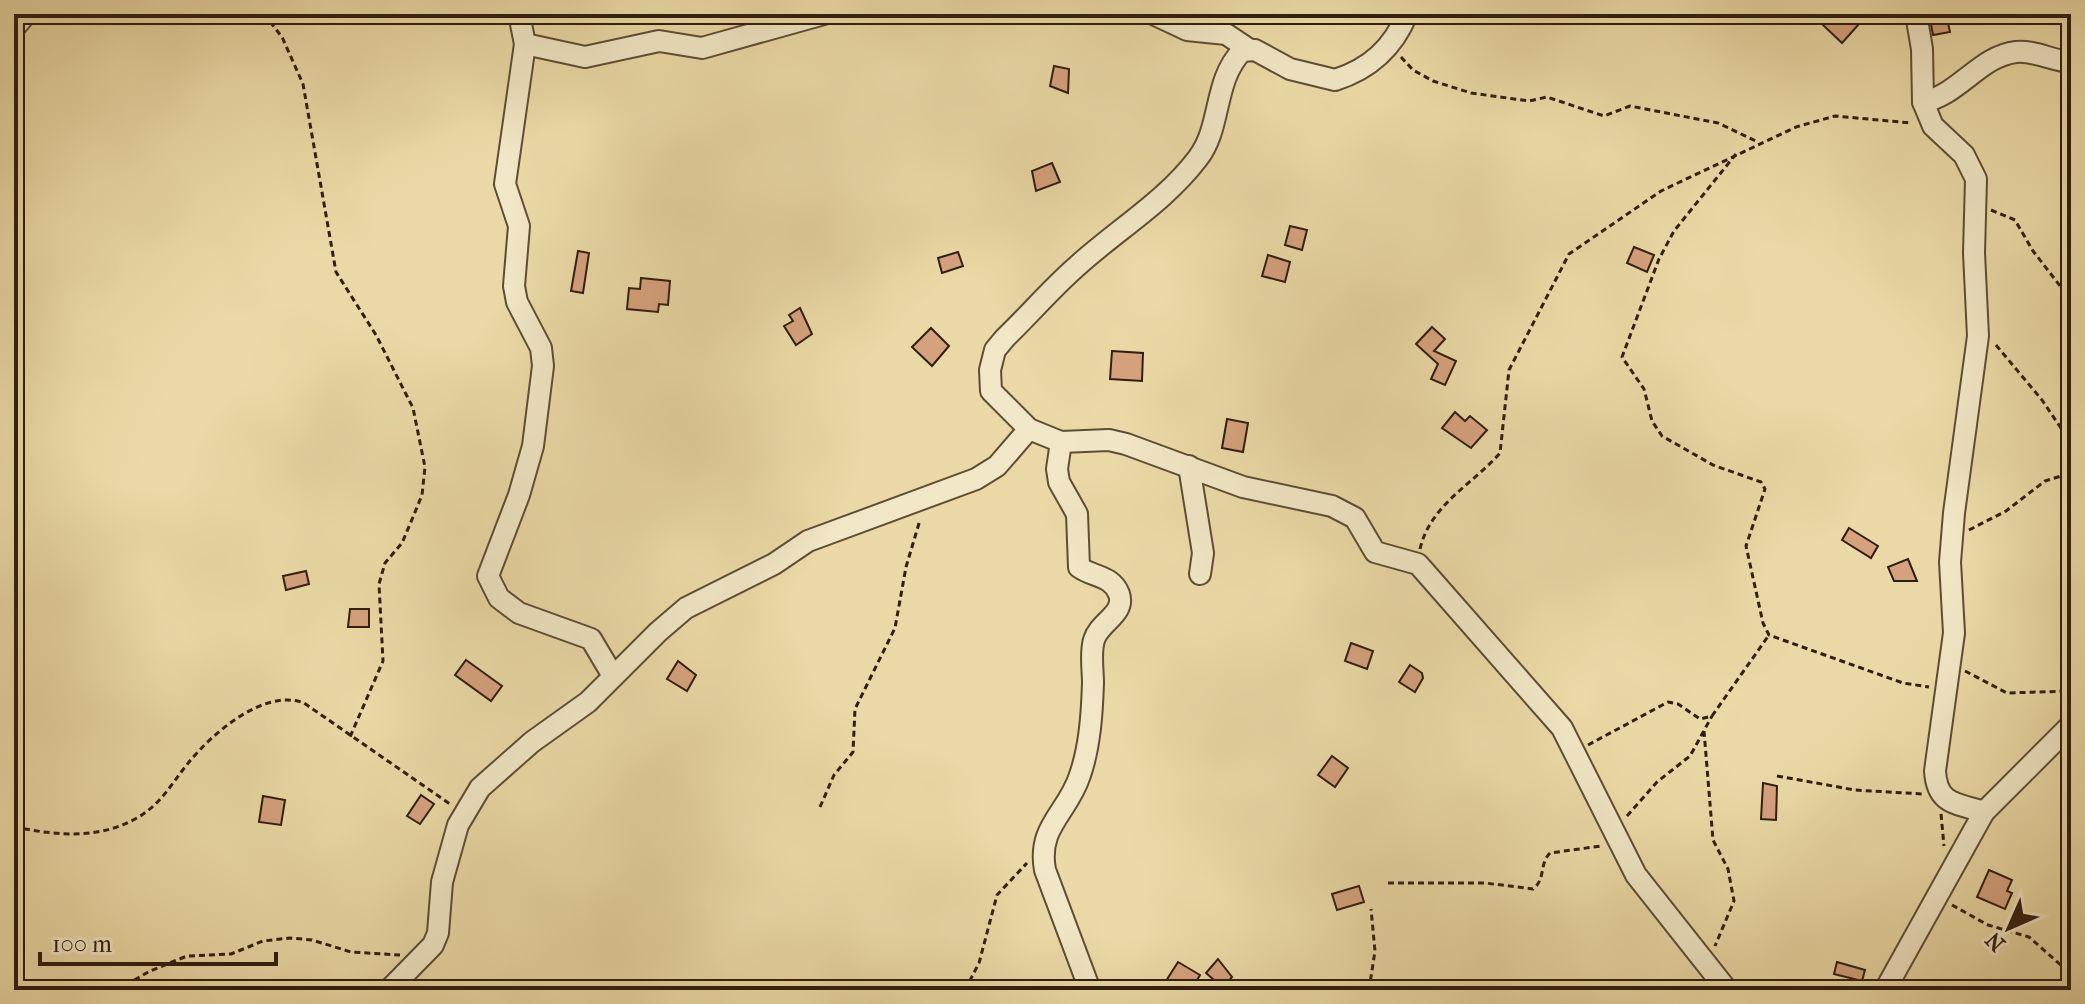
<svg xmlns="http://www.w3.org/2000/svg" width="2085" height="1004" font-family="'IM FELL French Canon',serif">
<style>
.building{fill:#d5a27d;stroke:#2f1e0f;stroke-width:2}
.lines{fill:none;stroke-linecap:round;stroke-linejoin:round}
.minor-casing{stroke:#5e4d35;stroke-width:24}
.path{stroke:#2f1e0f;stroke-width:3;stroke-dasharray:6 4;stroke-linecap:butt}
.minor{stroke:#f1e6c5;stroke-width:20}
</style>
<rect width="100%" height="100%" fill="#ead9a6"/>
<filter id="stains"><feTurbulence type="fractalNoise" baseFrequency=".0025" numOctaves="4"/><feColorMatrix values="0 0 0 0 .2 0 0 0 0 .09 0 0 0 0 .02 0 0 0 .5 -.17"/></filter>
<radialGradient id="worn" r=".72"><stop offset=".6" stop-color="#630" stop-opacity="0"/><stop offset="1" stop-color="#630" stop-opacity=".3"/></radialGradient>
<!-- building -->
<g class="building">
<polygon points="1833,14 1848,14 1859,24 1842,43 1823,25"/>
<polygon points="1929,14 1946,14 1950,32 1933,35"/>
<polygon points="1054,66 1069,69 1068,93 1050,86"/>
<polygon points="1052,163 1060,182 1036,191 1032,171"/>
<polygon points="1290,226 1307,230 1302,250 1285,245"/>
<polygon points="1634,247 1654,255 1647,272 1627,263"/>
<polygon points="578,251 589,253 583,293 571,291"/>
<polygon points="958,252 963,266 942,273 938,258"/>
<polygon points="1268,255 1290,262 1285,282 1262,276"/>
<polygon points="641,278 670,281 668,305 659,304 658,312 627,309 629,288 640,289"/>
<polygon points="800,308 812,334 796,345 784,326 793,321 789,315"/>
<polygon points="1432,327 1445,339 1434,351 1456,361 1445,385 1431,379 1438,364 1416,344"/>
<polygon points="931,328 949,346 932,366 912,347"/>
<polygon points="1112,351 1143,353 1142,381 1110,379"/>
<polygon points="1455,412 1465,421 1470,416 1487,430 1471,448 1442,428"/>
<polygon points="1227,419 1248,423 1243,452 1222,448"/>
<polygon points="1849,528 1878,546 1871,558 1842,540"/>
<polygon points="1908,559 1917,581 1894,581 1888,567"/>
<polygon points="306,571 309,584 286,590 283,576"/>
<polygon points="350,609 369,609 369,627 348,627"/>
<polygon points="1351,643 1373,651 1367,669 1345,661"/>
<polygon points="466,660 502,686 491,701 455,675"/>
<polygon points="678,661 696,675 687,691 667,679"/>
<polygon points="1410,665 1422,673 1423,678 1415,692 1399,682"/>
<polygon points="1332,756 1348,768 1335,787 1318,775"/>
<polygon points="1763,783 1777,786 1776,820 1761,819"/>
<polygon points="421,795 434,804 420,824 407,816"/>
<polygon points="263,796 285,800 281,825 259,822"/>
<polygon points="1989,870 2012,880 2007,891 2012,893 2005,909 1977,897"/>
<polygon points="1359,886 1364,902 1337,910 1332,894"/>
<polygon points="1218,959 1232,977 1223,988 1206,973"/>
<polygon points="1178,962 1200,975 1191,990 1181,990 1166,981"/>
<polygon points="1837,962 1865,970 1862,981 1834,974"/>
</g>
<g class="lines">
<defs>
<g id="minor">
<polyline points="519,14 525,44 505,184 519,226 514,286 517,302 541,348 543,366 533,446 519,495 488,576 499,598 519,613 591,639 613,676"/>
<polyline points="1153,14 1187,30 1226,34 1247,48"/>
<path d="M 1407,14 C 1393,48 1370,69 1335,80 L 1290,69 L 1255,50 L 1242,51 C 1213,81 1222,127 1198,158 C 1165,202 1115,231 1075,268 C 1050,290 1029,315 1005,338 L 995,350 L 990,370 L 991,391 L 1029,429 L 1061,442 L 1109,440 L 1126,444 L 1243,487 L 1332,506 L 1355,518 L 1375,552 L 1418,564 L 1562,728 L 1636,875 L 1727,990"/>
<path d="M 1916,14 L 1922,49 L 1923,102 L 1933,126 L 1964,155 L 1976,179 L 1974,253 L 1978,336 L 1954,513 L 1950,562 L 1954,633 L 1935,771 C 1937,804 1955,803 1984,812"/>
<polyline points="14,28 26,14"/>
<polyline points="525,44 585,57 659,41 702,48 824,14"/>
<path d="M 1923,102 C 1959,95 1980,56 2016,52 C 2034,50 2053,61 2071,62"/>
<path d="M 1061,442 L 1057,469 L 1059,482 L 1077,514 L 1079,567 C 1092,577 1112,575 1119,594 C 1126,614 1099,622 1094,640 C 1090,653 1093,669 1093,683 C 1092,713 1090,746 1080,775 C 1068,813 1037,826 1045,870 L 1090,990"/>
<polyline points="1189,466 1203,553 1200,574"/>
<polyline points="389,990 433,945 438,933 442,882 458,825 480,788 532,742 588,702 658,632 686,608 774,564 808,541 976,479 997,466 1029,429"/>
<polyline points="1885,990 1984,812 2071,725"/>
</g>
</defs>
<!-- minor casing -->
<use href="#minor" class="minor-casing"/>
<!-- path -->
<g class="path">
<polyline points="264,14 282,37 303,84 336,272 376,335 413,408 425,467 422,495 413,517 402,543 385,563 379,584 383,661 350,737"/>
<polyline points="1401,57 1413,70 1433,81 1471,93 1529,101 1547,97 1604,116 1630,106 1718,123 1758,142"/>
<polyline points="1736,154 1674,231 1659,259 1622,357 1644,389 1652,421 1662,436 1713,465 1761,482 1765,489 1746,546 1763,623 1769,635 1903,683 1929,687"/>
<polyline points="1991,210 2015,220 2033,251 2071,300"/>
<polyline points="1996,345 2042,400 2071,443"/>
<polyline points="1969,530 2006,511 2045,481 2071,473"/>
<path d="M 1420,549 C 1430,505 1473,484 1500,453 L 1509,370 L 1569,254 L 1661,191 L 1796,127 L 1835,116 L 1911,123"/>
<polyline points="1965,671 2007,693 2071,691"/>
<polyline points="1704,731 1713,840 1728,869 1734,901 1715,946"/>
<polyline points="1588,745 1668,702 1678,704 1700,719 1712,716 1769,635"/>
<polyline points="1777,776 1855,790 1923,794"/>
<polyline points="820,807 834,775 853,752 855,709 895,628 906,567 920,520"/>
<polyline points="1941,814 1944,846"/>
<polyline points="1627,816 1657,782 1690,756 1712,716"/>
<path d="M 14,827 C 56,835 96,840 135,819 C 161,805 171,784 189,762 C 213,733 264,688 304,703 L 450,804"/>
<path d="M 1388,883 L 1485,883 L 1533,889 C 1546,879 1539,864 1550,853 L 1601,846"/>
<polyline points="1952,905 1988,925 2029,937 2071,974"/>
<polyline points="117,990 150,971 187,956 231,954 263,941 290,938 312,940 351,952 400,955"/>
<polyline points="664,990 668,990"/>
<polyline points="965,990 979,963 997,895 1027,863"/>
<polyline points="1369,990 1375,951 1371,909"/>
</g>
<!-- minor -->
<use href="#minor" class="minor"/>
</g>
<!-- margin -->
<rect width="2085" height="1004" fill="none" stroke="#ead9a6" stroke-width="48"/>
<rect x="16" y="16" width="2053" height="972" fill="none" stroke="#2f1e0f" stroke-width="4"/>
<rect x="24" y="24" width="2037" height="956" fill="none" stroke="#2f1e0f" stroke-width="2"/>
<!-- north arrow -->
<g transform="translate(2009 928) rotate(225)" stroke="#f1e6c5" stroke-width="6" paint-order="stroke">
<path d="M0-6L14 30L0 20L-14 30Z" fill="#2f1e0f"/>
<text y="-12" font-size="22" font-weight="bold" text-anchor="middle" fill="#2f1e0f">N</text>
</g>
<!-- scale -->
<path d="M40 952v12h236v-12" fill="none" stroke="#2f1e0f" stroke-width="4"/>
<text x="52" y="952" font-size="24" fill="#2f1e0f" stroke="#f1e6c5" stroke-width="6" paint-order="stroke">100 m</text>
<rect width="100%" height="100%" filter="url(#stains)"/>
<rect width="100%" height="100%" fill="url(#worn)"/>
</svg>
